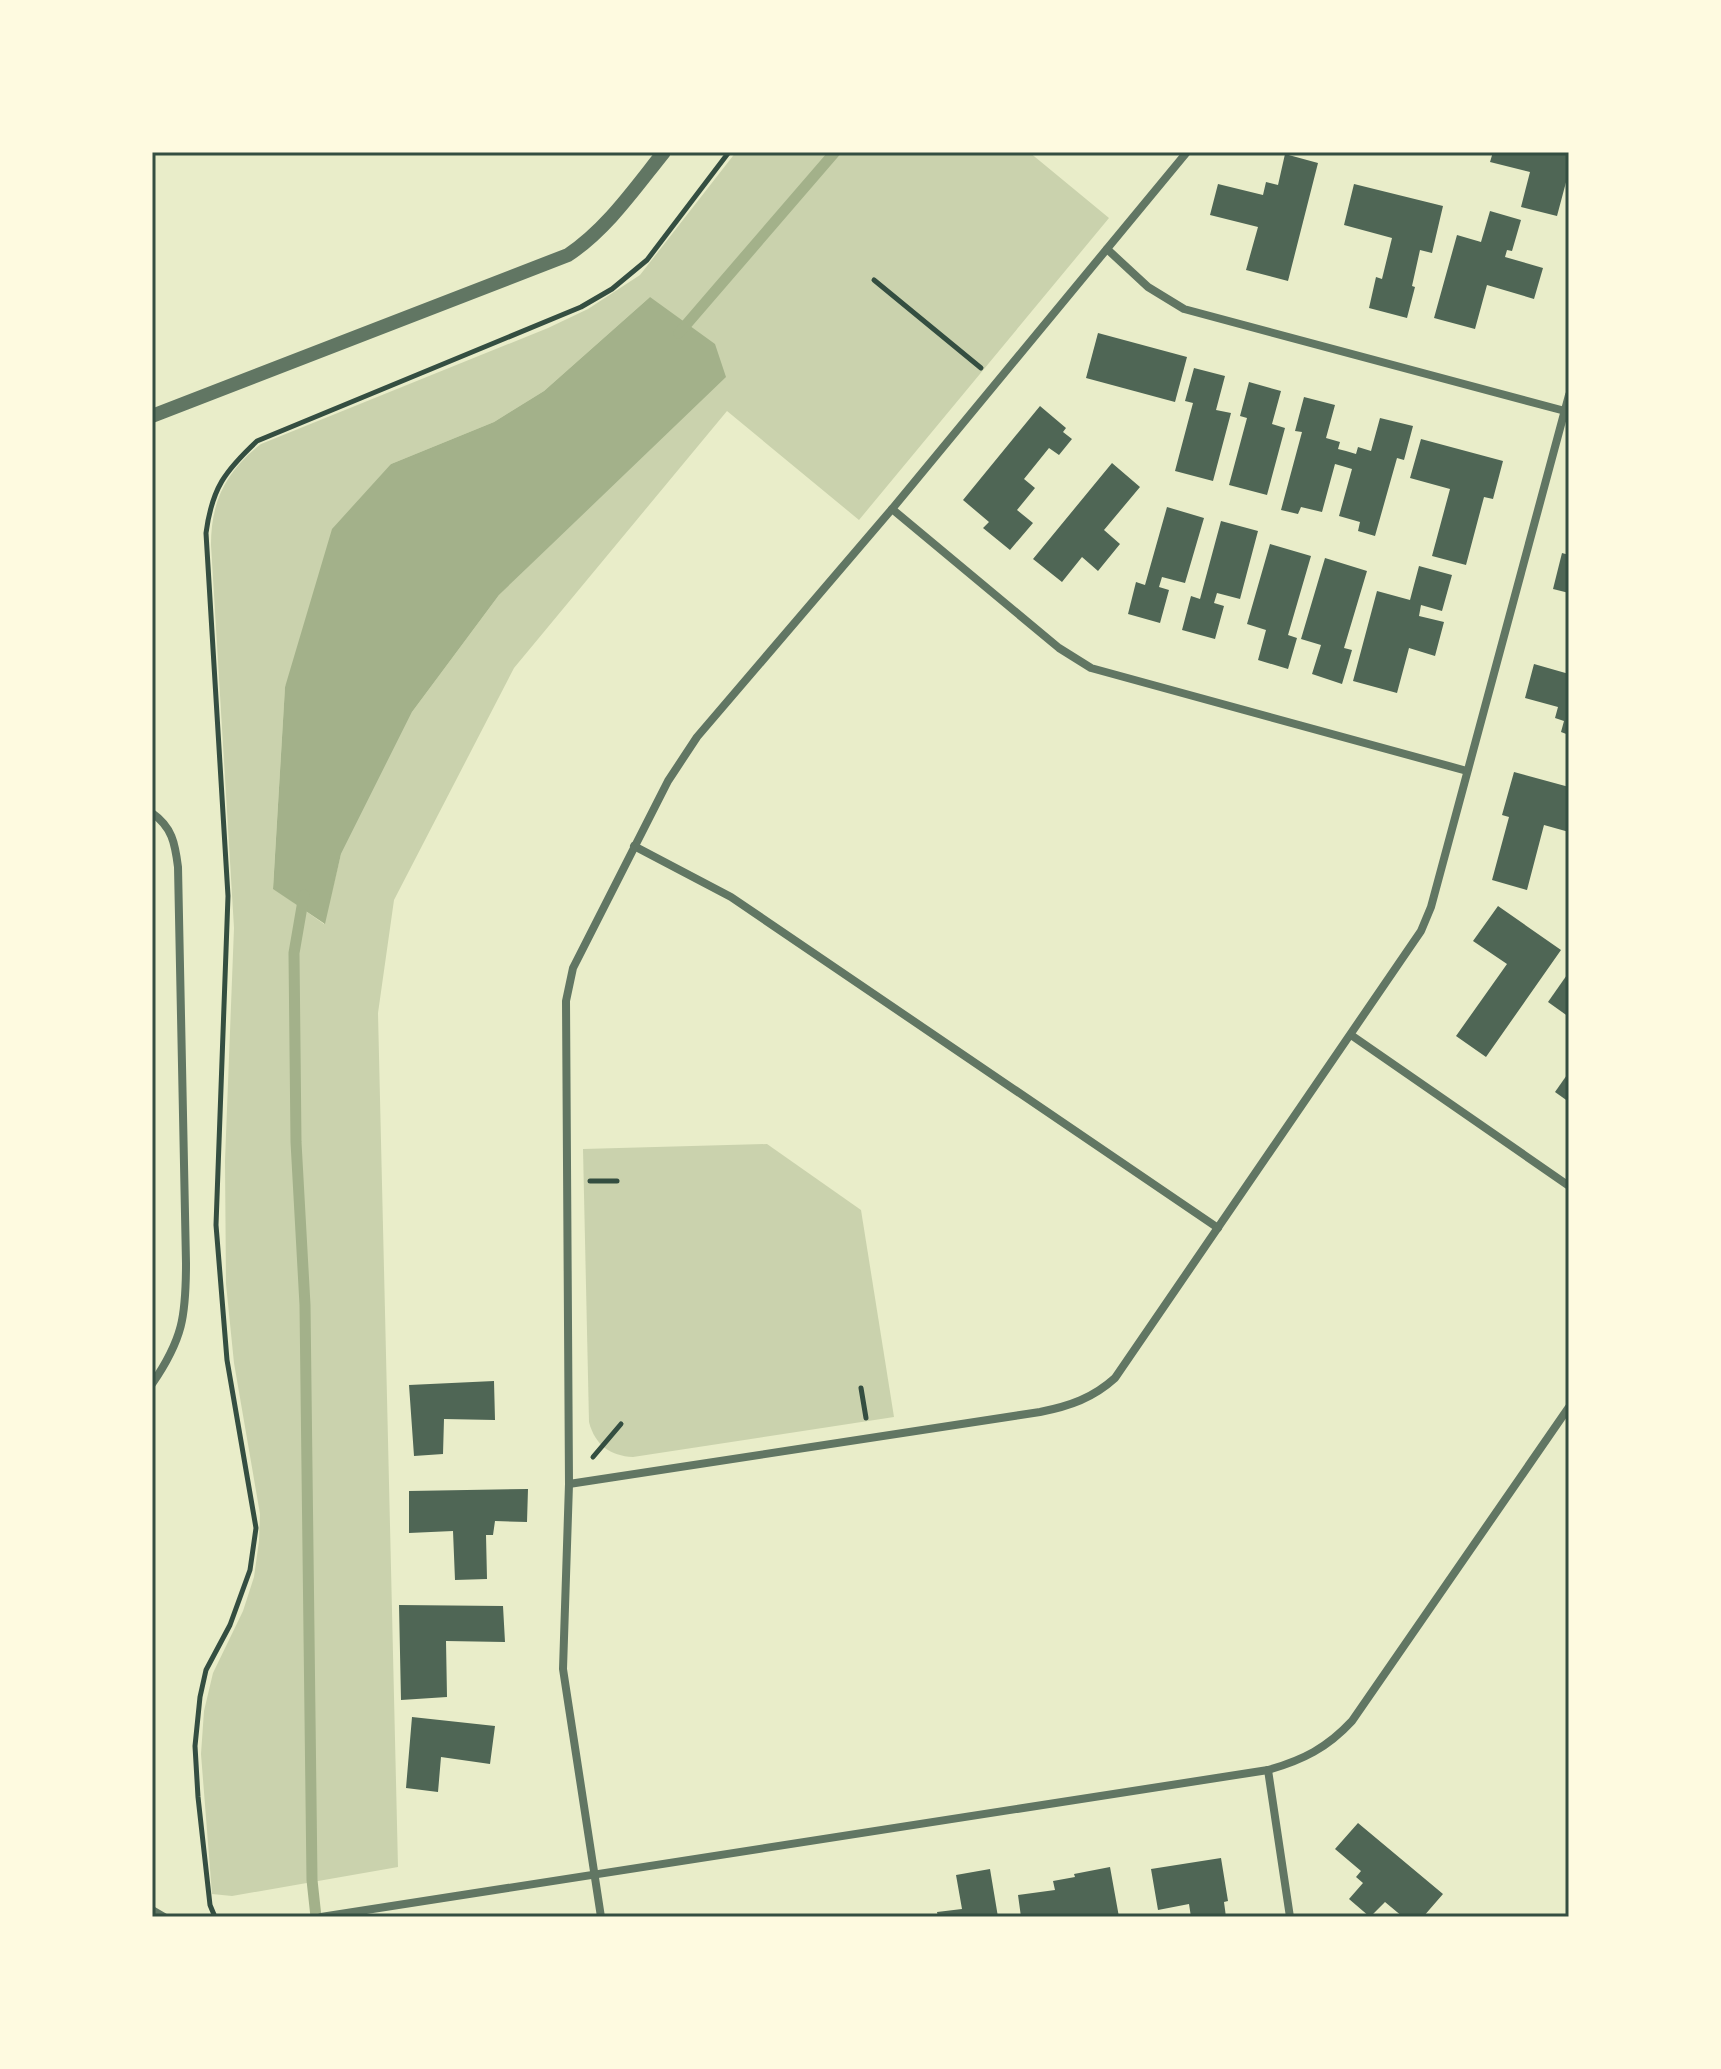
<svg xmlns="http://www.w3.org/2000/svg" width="1721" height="2069" font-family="'DejaVu Sans',sans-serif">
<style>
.green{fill:#cad2ad;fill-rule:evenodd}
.water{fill:#a3b18a}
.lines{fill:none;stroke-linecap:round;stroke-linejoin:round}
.stream{stroke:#a3b18a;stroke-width:11}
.building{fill:#4f6655}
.path{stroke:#344e41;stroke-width:5}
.minor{stroke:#617663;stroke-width:8}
.tertiary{stroke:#617663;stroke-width:14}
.neatline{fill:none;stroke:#344e41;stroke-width:3}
</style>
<rect width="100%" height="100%" fill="#e9edc9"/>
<!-- green -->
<g class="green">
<path d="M 736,152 L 1029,152 L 1109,218 L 859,520 L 727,411 L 514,668 L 394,900 L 378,1013 L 398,1867 L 232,1896 L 212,1894 L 201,1754 L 204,1711 L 213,1673 L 243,1611 L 254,1577 L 259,1541 L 260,1514 L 234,1363 L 226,1284 L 225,1161 L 234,928 L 211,545 C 211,501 226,471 261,444 L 548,328 L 588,309 L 640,275 ZM 650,297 L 602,494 L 499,595 L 412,712 L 341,854 L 324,924 L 273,888 L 285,687 L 391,464 L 494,422 L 544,391 Z"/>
<path d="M 767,1144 L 861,1210 L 894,1417 L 633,1457 C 610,1456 595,1445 589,1422 L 583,1149 Z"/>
</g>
<!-- water -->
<polygon class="water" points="650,297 715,344 726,377 499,595 412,712 341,854 325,924 273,889 285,687 332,529 391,464 494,422 544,391"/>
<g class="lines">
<!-- stream -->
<g class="stream">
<polyline points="679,333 835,152"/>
<polyline points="304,895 294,953 296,1142 305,1305 312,1880 316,1917"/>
</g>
</g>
<!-- building -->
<g class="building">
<polygon points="1493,152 1569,152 1569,171 1557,216 1521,207 1530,172 1490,162"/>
<polygon points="1285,154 1318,163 1288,281 1246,270 1258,227 1210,215 1218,184 1263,195 1266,182 1278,185"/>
<polygon points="1354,184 1443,206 1432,253 1420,250 1412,286 1415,287 1407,318 1369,308 1376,277 1382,279 1392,238 1344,225"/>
<polygon points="1490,211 1521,220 1512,251 1507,250 1505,257 1543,268 1534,299 1487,285 1475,329 1434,318 1457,235 1481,242"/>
<polygon points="1098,333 1187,357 1175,402 1086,378"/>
<polygon points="1194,368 1225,376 1216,410 1231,413 1213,481 1175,471 1193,403 1185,401"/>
<polygon points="1249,382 1281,391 1272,424 1285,428 1267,495 1229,485 1247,418 1240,416"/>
<polygon points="1304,397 1335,405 1326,438 1340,442 1338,449 1346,451 1356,454 1358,447 1371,451 1380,418 1413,426 1404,460 1397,458 1375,536 1358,531 1360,522 1339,516 1352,469 1342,466 1335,464 1322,512 1301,507 1298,514 1281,510 1302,432 1295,431"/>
<polygon points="1040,406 1066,428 1063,432 1072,439 1059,455 1049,448 1024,479 1035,488 1017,510 1033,523 1010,550 983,528 989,522 963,500"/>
<polygon points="1421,439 1503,461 1493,499 1484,497 1466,565 1432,556 1450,489 1410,478"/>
<polygon points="1112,463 1140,487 1104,530 1120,544 1098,571 1082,557 1062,582 1033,559"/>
<polygon points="1167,507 1204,518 1185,583 1162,577 1159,587 1169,590 1160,623 1128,614 1136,582 1145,585"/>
<polygon points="1221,521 1258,531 1240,599 1217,593 1214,603 1224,606 1215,639 1182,630 1191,596 1200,599"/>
<polygon points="1270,544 1311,556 1288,635 1297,638 1288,669 1258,660 1266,630 1247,624"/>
<polygon points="1562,553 1569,555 1569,593 1553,589"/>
<polygon points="1325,558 1367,571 1344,648 1352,650 1342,684 1312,674 1321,645 1301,639"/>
<polygon points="1419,566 1452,575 1442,611 1421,605 1419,616 1444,622 1435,656 1409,648 1397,693 1353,681 1377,591 1410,600"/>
<polygon points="1534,664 1569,674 1569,735 1561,732 1564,721 1555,718 1558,707 1525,698"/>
<polygon points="1514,772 1569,787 1569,832 1544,825 1527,890 1492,880 1509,817 1502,815"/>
<polygon points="1498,906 1561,950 1486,1057 1456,1036 1507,964 1473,941"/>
<polygon points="1569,972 1569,1017 1548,1002"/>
<polygon points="1569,1072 1569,1102 1555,1092"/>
<polygon points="494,1381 495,1420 444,1419 443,1454 414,1456 409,1385"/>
<polygon points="528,1489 527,1522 495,1521 493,1535 486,1535 487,1579 455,1580 453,1531 409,1533 409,1491"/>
<polygon points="399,1605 503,1606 505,1642 446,1641 447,1697 401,1700"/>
<polygon points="412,1717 495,1726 490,1764 441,1757 438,1792 406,1788"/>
<polygon points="1358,1823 1443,1894 1423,1917 1403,1917 1385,1902 1370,1917 1349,1899 1363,1883 1356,1877 1361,1871 1335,1849"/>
<polygon points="1221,1858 1228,1901 1224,1902 1226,1917 1191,1917 1189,1904 1158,1910 1151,1869"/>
<polygon points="1110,1867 1119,1917 1021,1917 1018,1895 1055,1890 1053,1881 1075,1877 1074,1874"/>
<polygon points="990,1869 998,1917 938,1917 937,1912 962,1909 956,1875"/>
</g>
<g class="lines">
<!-- path -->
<g class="path">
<polyline points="874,280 981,368"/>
<polyline points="590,1181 617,1181"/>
<polyline points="861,1388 866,1418"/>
<polyline points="593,1457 621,1424"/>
<path d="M 215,1917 L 210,1905 L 198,1797 L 195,1746 L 200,1697 L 206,1670 L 230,1625 L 250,1570 L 256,1528 L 227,1360 L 216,1225 L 228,896 L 206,533 C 212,488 225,471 257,441 L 581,307 L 612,289 L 647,260 L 729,152"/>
</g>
<!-- minor -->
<g class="minor">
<polyline points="1107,249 1148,287 1184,309 1565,411"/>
<polyline points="892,509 1059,648 1091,668 1467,771"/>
<path d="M 152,813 C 172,827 175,843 178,867 L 186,1263 C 186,1316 183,1339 152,1384"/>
<polyline points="634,846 731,897 1218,1228"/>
<polyline points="1351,1035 1569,1186"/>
<path d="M 569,1484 L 1040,1412 C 1070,1406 1093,1398 1115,1378 L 1421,931 L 1431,907 L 1569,395"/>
<polyline points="1268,1770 1290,1917"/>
<polyline points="152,1910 164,1917"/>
<path d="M 321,1917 L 1268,1770 C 1303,1760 1327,1748 1352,1721 L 1569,1407"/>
<polyline points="601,1917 563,1669 569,1484 566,1001 573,968 668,781 697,737 892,509 1187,152"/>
</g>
<!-- tertiary -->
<path class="tertiary" d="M 152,416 L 568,255 C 607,229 635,188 664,152"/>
</g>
<!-- border -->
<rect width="1721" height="2069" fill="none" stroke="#fefae0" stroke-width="308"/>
<rect x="154" y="154" width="1413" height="1761" class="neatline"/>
</svg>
